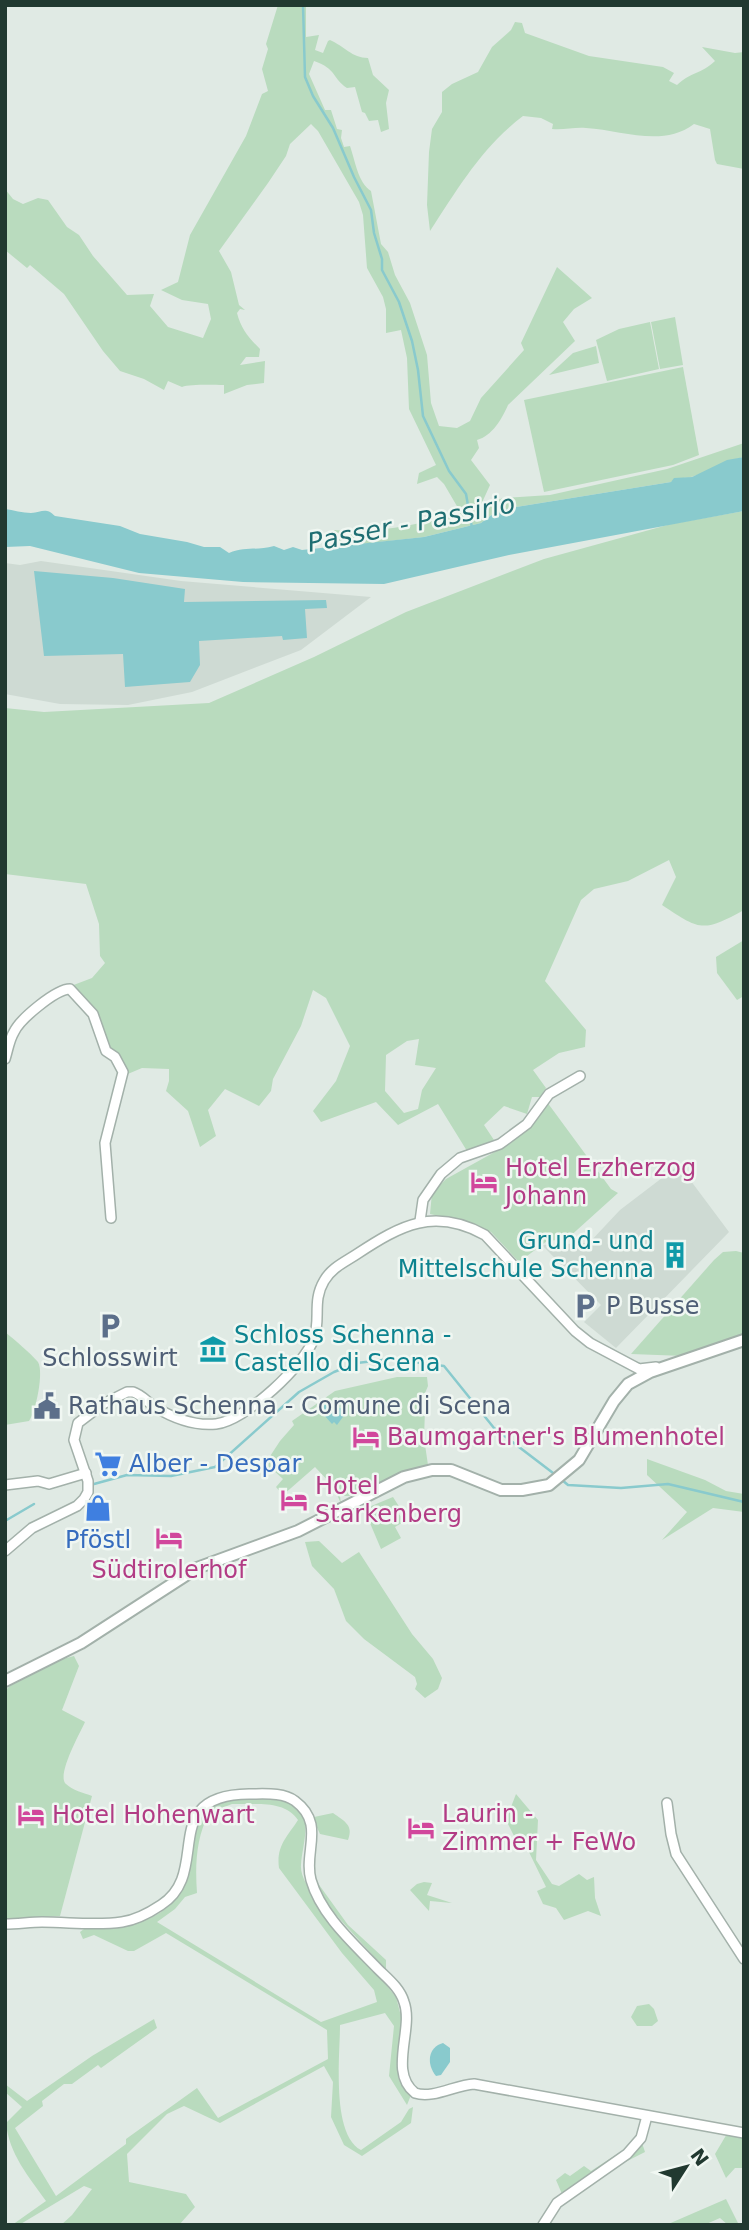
<svg xmlns="http://www.w3.org/2000/svg" width="749" height="2230" font-family="'DejaVu Sans',sans-serif">
<style>
.built{fill:#cedad3}
.green{fill:#b9dbbe;fill-rule:evenodd}
.water{fill:#89cacd}
.lines{fill:none;stroke-linecap:round;stroke-linejoin:round}
.stream{stroke:#89cacd;stroke-width:2.5}
.minor-casing{stroke:#a3b1aa;stroke-width:12}
.tertiary-casing{stroke:#a3b1aa;stroke-width:14}
.minor{stroke:#fff;stroke-width:9}
.tertiary{stroke:#fff;stroke-width:10}
.labels{text-anchor:middle;stroke-width:5;stroke-linejoin:round;paint-order:stroke}
.hotel-label{font-size:24px;fill:#b23c85;stroke:#f0f7f2;text-anchor:start}
.culture-label{font-size:24px;fill:#0d838f;stroke:#f0f7f2;text-anchor:end}
.service-label{font-size:24px;fill:#4e5e75;stroke:#f0f7f2;text-anchor:start}
.shop-label{font-size:24px;fill:#366cbe;stroke:#f0f7f2;text-anchor:start}
.water-label{font-size:26px;font-style:italic;fill:#1e6e72;stroke:#f0f7f2}
</style>
<rect width="100%" height="100%" fill="#e0eae4"/>
<!-- built -->
<g class="built">
<polygon points="41,561 181,581 371,597 301,650 192,692 128,705 60,704 5,694 5,563 20,565"/>
<polygon points="679,1165 729,1232 616,1348 584,1322 601,1305 542,1245 589,1243 620,1210"/>
</g>
<!-- green -->
<g class="green">
<path d="M 278,5 L 306,5 L 306,37 L 319,35 L 315,50 L 323,53 L 328,41 L 330,40 C 344,46 352,58 368,58 L 373,75 L 389,90 L 386,103 L 389,129 L 381,132 L 378,120 L 369,121 L 365,113 L 362,112 L 355,87 L 347,88 C 332,78 337,69 314,61 L 309,74 L 325,110 L 331,110 L 337,129 L 342,130 L 341,138 L 344,147 L 350,146 C 355,160 358,183 371,191 L 381,244 L 388,252 L 395,275 L 410,303 L 427,355 L 431,403 L 439,426 L 457,428 L 470,421 L 481,398 L 524,350 L 521,343 L 557,267 L 592,298 L 574,309 L 563,322 L 575,341 L 508,405 C 502,419 492,436 477,440 L 479,448 L 471,460 L 490,485 L 480,507 L 503,498 L 550,495 L 667,469 L 744,443 L 744,457 C 725,461 711,471 694,476 C 684,480 684,475 671,482 L 510,508 L 494,513 L 481,523 L 424,537 L 335,547 L 334,530 C 377,534 420,524 461,513 L 444,484 L 437,477 L 417,484 L 419,473 L 436,465 L 409,409 L 407,358 L 401,330 L 386,333 L 386,309 L 383,297 L 367,268 L 363,215 L 359,202 L 318,131 L 311,124 L 290,144 L 286,156 L 268,183 L 219,251 L 231,272 L 239,305 L 245,310 L 240,309 L 237,313 C 241,329 249,338 260,349 L 259,357 L 246,357 L 240,365 L 265,361 L 264,383 L 247,385 L 224,394 L 224,385 C 213,385 190,384 182,387 L 168,381 L 164,390 L 144,379 L 120,371 L 103,351 L 64,294 L 30,265 L 27,268 L 5,250 L 5,189 L 13,199 L 23,204 L 38,198 L 48,200 L 67,227 L 79,235 L 93,256 L 127,295 L 154,294 L 150,306 L 168,327 L 203,338 L 211,319 L 208,304 L 182,300 L 161,290 L 178,282 L 190,235 L 246,136 L 262,94 L 268,91 L 262,69 L 268,49 L 266,44 Z"/>
<path d="M 515,22 L 522,23 L 525,33 L 589,56 L 663,67 L 674,73 L 669,81 L 677,85 C 691,72 701,74 715,61 L 702,47 L 735,53 L 744,52 L 744,169 L 717,164 L 715,160 L 710,129 L 694,124 C 662,148 622,130 586,128 C 575,127 564,130 552,129 L 553,124 L 541,118 L 523,116 C 482,147 458,188 430,231 L 427,205 L 429,152 L 432,129 L 442,112 L 442,92 L 452,84 L 478,72 L 492,47 L 511,30 Z"/>
<polygon points="675,317 683,365 660,369 651,322"/>
<polygon points="650,322 659,369 607,381 596,340 619,329"/>
<polygon points="596,346 599,363 549,375 573,353"/>
<polygon points="683,367 699,455 673,465 544,492 524,400"/>
<path d="M 744,511 L 744,910 C 702,933 700,930 662,905 L 676,877 L 669,860 L 628,881 L 594,889 L 581,900 L 545,981 L 586,1030 L 585,1047 L 559,1053 L 533,1070 L 546,1088 L 540,1097 L 532,1097 L 527,1114 L 504,1106 L 484,1125 L 494,1140 L 467,1151 L 438,1104 L 398,1125 L 376,1102 L 321,1122 L 313,1111 L 336,1081 L 350,1046 L 326,998 L 313,990 L 301,1026 L 273,1079 L 271,1091 L 259,1106 L 225,1089 L 208,1110 L 216,1136 L 200,1147 L 188,1111 L 166,1091 L 169,1081 L 169,1069 L 142,1068 L 123,1076 L 106,1051 L 93,1014 L 63,989 L 92,978 L 105,963 L 100,956 L 99,924 L 86,884 L 5,874 L 5,708 L 44,712 L 209,703 L 314,657 L 406,612 L 544,559 L 671,524 ZM 419,1039 L 415,1065 L 436,1068 L 422,1090 L 418,1109 L 404,1113 L 385,1091 L 386,1055 L 407,1041 Z"/>
<polygon points="744,940 744,996 737,1000 717,973 716,957"/>
<polygon points="547,1102 611,1189 618,1193 567,1239 547,1241 519,1262 491,1232 470,1223 430,1214 432,1193 446,1179 511,1143 534,1121"/>
<polygon points="736,1251 744,1253 744,1335 684,1356 631,1354 714,1260 723,1252"/>
<path d="M 5,1332 C 16,1341 29,1352 38,1362 C 44,1372 36,1411 29,1421 L 5,1425 Z"/>
<polygon points="397,1377 427,1377 428,1386 420,1405 425,1410 424,1438 428,1465 392,1477 349,1496 340,1496 341,1504 334,1487 315,1467 283,1495 276,1487 283,1479 272,1469 267,1473 263,1467 280,1441 294,1425 292,1421 335,1391"/>
<polygon points="647,1459 705,1480 726,1491 744,1494 744,1512 713,1508 662,1540 687,1512 647,1475"/>
<polygon points="393,1497 400,1508 396,1511 405,1521 395,1527 401,1538 381,1549 364,1509"/>
<polygon points="319,1541 342,1563 359,1552 412,1634 433,1659 442,1678 438,1689 425,1698 415,1689 417,1684 415,1677 364,1639 346,1621 334,1589 312,1566 305,1542"/>
<path d="M 74,1656 L 79,1666 L 62,1710 L 85,1722 C 80,1733 56,1776 66,1784 C 72,1790 84,1793 92,1796 L 60,1916 L 5,1919 L 5,1691 C 23,1672 49,1662 74,1656 Z"/>
<polygon points="516,1794 538,1820 536,1860 552,1884 559,1886 579,1874 587,1880 594,1877 595,1898 601,1916 588,1911 564,1920 556,1908 543,1904 537,1891 546,1887 528,1850 519,1846 506,1820"/>
<path d="M 227,1799 C 245,1799 265,1797 283,1800 C 318,1806 302,1843 301,1865 C 300,1875 308,1887 313,1896 L 396,1997 L 402,2020 L 398,2077 L 403,2088 L 411,2095 L 407,2105 L 389,2076 L 394,2026 L 385,2013 L 340,2025 C 340,2056 331,2134 361,2150 L 401,2122 L 409,2109 L 413,2107 L 411,2123 L 362,2156 L 344,2145 L 331,2117 L 333,2082 L 324,2066 L 220,2123 L 184,2106 L 167,2114 L 127,2154 L 129,2182 L 186,2194 L 195,2207 L 179,2225 L 61,2225 L 72,2215 L 92,2189 L 84,2186 L 19,2225 L 12,2225 L 46,2201 C 29,2177 9,2154 6,2123 L 22,2107 L 5,2092 L 5,2084 L 27,2101 L 92,2056 L 154,2019 L 157,2028 L 101,2068 L 98,2065 L 72,2084 L 64,2084 L 42,2101 L 43,2106 L 15,2128 L 56,2196 L 126,2144 L 126,2139 L 197,2088 L 218,2118 L 328,2059 L 327,2030 L 166,1933 L 134,1951 L 128,1951 L 94,1935 L 83,1939 L 80,1932 L 92,1923 L 93,1927 C 126,1927 165,1922 182,1889 C 189,1877 190,1861 192,1847 C 194,1834 196,1817 207,1808 C 212,1804 221,1802 227,1799 ZM 232,1804 C 254,1805 284,1799 298,1820 C 287,1837 276,1846 279,1868 L 342,1953 L 374,1990 L 377,2002 L 321,2022 L 157,1922 L 175,1909 L 185,1897 L 197,1893 C 195,1865 196,1838 209,1813 Z"/>
<path d="M 333,1813 C 344,1821 354,1825 348,1840 L 320,1834 L 314,1821 L 314,1817 Z"/>
<polygon points="317,1882 348,1925 386,1960 386,1970 328,1906"/>
<polygon points="424,1882 432,1883 427,1895 452,1903 430,1901 429,1911 410,1890 417,1884"/>
<polygon points="649,2004 654,2009 658,2021 652,2026 637,2026 631,2017 637,2006"/>
<polygon points="728,2132 744,2135 744,2168 735,2168 726,2178 715,2154"/>
<polygon points="634,2143 642,2143 645,2152 562,2194 556,2180 565,2173 570,2176 584,2166 591,2171"/>
<polygon points="726,2199 739,2225 728,2225 720,2218 704,2225 666,2225"/>
</g>
<!-- water -->
<g class="water">
<path d="M 744,457 L 744,511 L 509,555 L 384,584 L 243,582 L 139,573 L 30,546 L 5,547 L 5,509 C 13,510 23,513 31,513 C 42,512 46,507 55,516 L 120,526 L 140,534 L 187,542 L 204,547 L 220,547 L 229,553 C 246,546 258,551 274,546 L 284,550 L 293,547 L 302,550 L 424,537 L 481,523 L 494,513 L 510,508 L 671,482 L 674,478 L 692,477 L 727,460 Z"/>
<polygon points="34,571 113,578 185,589 184,602 326,600 327,608 305,609 307,638 283,640 282,636 199,641 200,665 190,682 125,687 123,654 44,656"/>
<polygon points="323,1404 348,1410 337,1425 334,1422 332,1424 324,1415"/>
<path d="M 443,2043 L 450,2048 L 450,2062 L 441,2075 L 436,2076 C 426,2064 428,2047 443,2043 Z"/>
</g>
<g class="lines">
<!-- stream -->
<g class="stream">
<polyline points="303,5 305,77 313,96 333,128 354,177 371,210 374,233 382,259 382,270 399,302 412,341 418,370 423,416 449,471 466,494 472,528"/>
<polyline points="562,1480 568,1485 621,1488 668,1484 744,1502"/>
<polyline points="94,1484 127,1475 171,1476 215,1467 299,1392 334,1372 357,1363 391,1359 444,1366 494,1428 557,1476"/>
<polyline points="5,1521 34,1504"/>
</g>
<defs>
<g id="minor">
<path d="M 5,1059 C 8,1050 9,1040 14,1032 C 20,1019 56,989 70,989 L 93,1014 L 106,1051 L 115,1057 L 123,1072 L 105,1143 L 111,1218"/>
<polyline points="420,1221 423,1200 441,1174 460,1158 500,1144 527,1124 549,1094 580,1076"/>
<polyline points="5,1485 38,1481 49,1484 86,1473"/>
<path d="M 5,1551 L 32,1528 L 77,1506 L 84,1499 L 88,1492 L 88,1481 L 74,1440 L 78,1423 L 103,1404 L 127,1392 L 133,1392 C 142,1395 147,1402 155,1407 C 173,1418 195,1426 216,1424 C 245,1421 305,1365 314,1338 C 321,1319 312,1301 324,1281 C 331,1268 345,1262 357,1254 C 401,1225 434,1207 485,1235 L 575,1331 L 590,1343 L 639,1369 L 656,1367"/>
<polyline points="667,1803 671,1834 676,1854 744,1959"/>
<path d="M 5,1924 C 18,1924 30,1922 42,1922 C 69,1922 96,1926 122,1922 C 136,1920 149,1913 161,1905 C 213,1872 156,1795 249,1794 C 264,1794 283,1792 295,1801 C 326,1824 303,1852 311,1880 C 321,1915 353,1943 378,1969 C 387,1978 400,1988 404,2002 C 414,2029 388,2072 415,2093 C 433,2099 455,2085 474,2084 L 744,2133"/>
<polyline points="543,2225 557,2203 627,2154 641,2138 647,2116"/>
</g>
<polyline id="tertiary" points="5,1681 81,1643 197,1568 298,1531 404,1477 432,1470 451,1470 501,1490 522,1490 549,1485 579,1460 614,1401 628,1384 650,1372 744,1340"/>
</defs>
<!-- minor casing -->
<use href="#minor" class="minor-casing"/>
<!-- tertiary casing -->
<use href="#tertiary" class="tertiary-casing"/>
<!-- minor -->
<use href="#minor" class="minor"/>
<!-- tertiary -->
<use href="#tertiary" class="tertiary"/>
</g>
<!-- icons -->
<defs>
<symbol id="hotel-bare" viewBox="-9 -9 18 18"><path d="M-6-4.5h1.5V1H6V5H4.5V3h-9V5H-6ZM-4 0a1.8 1.8 0 1 1 3.6 0ZM.5 0V-2.5h3Q6-2.5 6 0Z" fill="#d1479c" stroke="#f0f7f2" stroke-width="2.5" paint-order="stroke"/></symbol>
<symbol id="building-bare" viewBox="-9 -9 18 18"><path d="M-4-6H4V6H1V3H-1V6H-4ZM-2.5-4.3h1.7v1.8h-1.7ZM.8-4.3h1.7v1.8H.8ZM-2.5-1h1.7V.8h-1.7ZM.8-1h1.7V.8H.8Z" fill="#0f9aa8" stroke="#f0f7f2" stroke-width="2.5" paint-order="stroke"/></symbol>
<symbol id="parking-bare" viewBox="-9 -9 18 18"><path d="M-3.5-5.5H1a3.5 3.5 0 0 1 0 7H-1V5.5H-3.5ZM-1-3.4V-.6H.8a1.4 1.4 0 0 0 0-2.8Z" fill="#5c6f8a" stroke="#f0f7f2" stroke-width="2.5" paint-order="stroke"/></symbol>
<symbol id="museum-bare" viewBox="-9 -9 18 18"><path d="M0-6L6-3V-2H-6V-3ZM-5-1h2V3h-2ZM-1-1h2V3h-2ZM3-1h2V3H3ZM-6 4H6V6H-6Z" fill="#0f9aa8" stroke="#f0f7f2" stroke-width="2.5" paint-order="stroke"/></symbol>
<symbol id="civic-bare" viewBox="-9 -9 18 18"><path d="M-.6-6.5H3V-4.5H.6V-3L4-1V1h2V6H-6V1h2V-1L-.6-3ZM-1.2 2.5V6h2.4V2.5Z" fill="#5c6f8a" stroke="#f0f7f2" stroke-width="2.5" paint-order="stroke"/></symbol>
<symbol id="supermarket-bare" viewBox="-9 -9 18 18"><path d="M-6-5.5h2.5l.6 2H6L4.5 2H-2.5L-4.4-4H-6ZM-1.5 3.2a1.3 1.3 0 1 0 .1 0ZM3 3.2a1.3 1.3 0 1 0 .1 0Z" fill="#3f7fe0" stroke="#f0f7f2" stroke-width="2.5" paint-order="stroke"/></symbol>
<symbol id="shop-bare" viewBox="-9 -9 18 18"><path d="M-5-2.5h2.3a2.7 3.5 0 0 1 5.4 0H5L5.5 6h-11ZM-1.5-2.5h3a1.5 2.3 0 0 0-3 0Z" fill="#3f7fe0" stroke="#f0f7f2" stroke-width="2.5" paint-order="stroke"/></symbol>
</defs>
<g fill-rule="evenodd">
<use href="#hotel-bare" x="465" y="1163" width="38" height="38"/>
<use href="#building-bare" x="656" y="1236" width="38" height="38"/>
<use href="#parking-bare" x="566" y="1287" width="38" height="38"/>
<use href="#parking-bare" x="91" y="1307" width="38" height="38"/>
<use href="#museum-bare" x="194" y="1330" width="38" height="38"/>
<use href="#civic-bare" x="28" y="1387" width="38" height="38"/>
<use href="#hotel-bare" x="347" y="1418" width="38" height="38"/>
<use href="#supermarket-bare" x="89" y="1445" width="38" height="38"/>
<use href="#hotel-bare" x="275" y="1481" width="38" height="38"/>
<use href="#shop-bare" x="79" y="1489" width="38" height="38"/>
<use href="#hotel-bare" x="150" y="1519" width="38" height="38"/>
<use href="#hotel-bare" x="12" y="1796" width="38" height="38"/>
<use href="#hotel-bare" x="402" y="1809" width="38" height="38"/>
</g>
<g class="labels">
<!-- hotel labels -->
<g class="hotel-label">
<text x="505" y="1176">Hotel Erzherzog<tspan x="505" dy="28">Johann</tspan></text>
<text x="387" y="1445">Baumgartner's Blumenhotel</text>
<text x="315" y="1494">Hotel<tspan x="315" dy="28">Starkenberg</tspan></text>
<text x="169" y="1578" text-anchor="middle">Südtirolerhof</text>
<text x="442" y="1822">Laurin -<tspan x="442" dy="28">Zimmer + FeWo</tspan></text>
<text x="52" y="1823">Hotel Hohenwart</text>
</g>
<!-- culture labels -->
<g class="culture-label">
<text x="654" y="1249">Grund- und<tspan x="654" dy="28">Mittelschule Schenna</tspan></text>
<text x="234" y="1343" text-anchor="start">Schloss Schenna -<tspan x="234" dy="28">Castello di Scena</tspan></text>
</g>
<!-- service labels -->
<g class="service-label">
<text x="606" y="1314">P Busse</text>
<text x="110" y="1366" text-anchor="middle">Schlosswirt</text>
<text x="68" y="1414">Rathaus Schenna - Comune di Scena</text>
</g>
<!-- shop labels -->
<g class="shop-label">
<text x="129" y="1472">Alber - Despar</text>
<text x="98" y="1548" text-anchor="middle">Pföstl</text>
</g>
<!-- water labels -->
<g class="water-label">
<text transform="translate(411 523) rotate(-11)" y="9">Passer - Passirio</text>
</g>
</g>
<!-- border -->
<rect width="749" height="2230" fill="none" stroke="#213930" stroke-width="14"/>
<!-- north arrow -->
<g transform="translate(686 2167) rotate(54)" stroke="#f0f7f2" stroke-width="5" paint-order="stroke">
<path d="M0-5L12 26L0 18L-12 26Z" fill="#213930"/>
<text y="-10" font-size="19" font-weight="bold" text-anchor="middle" fill="#213930">N</text>
</g>
</svg>
